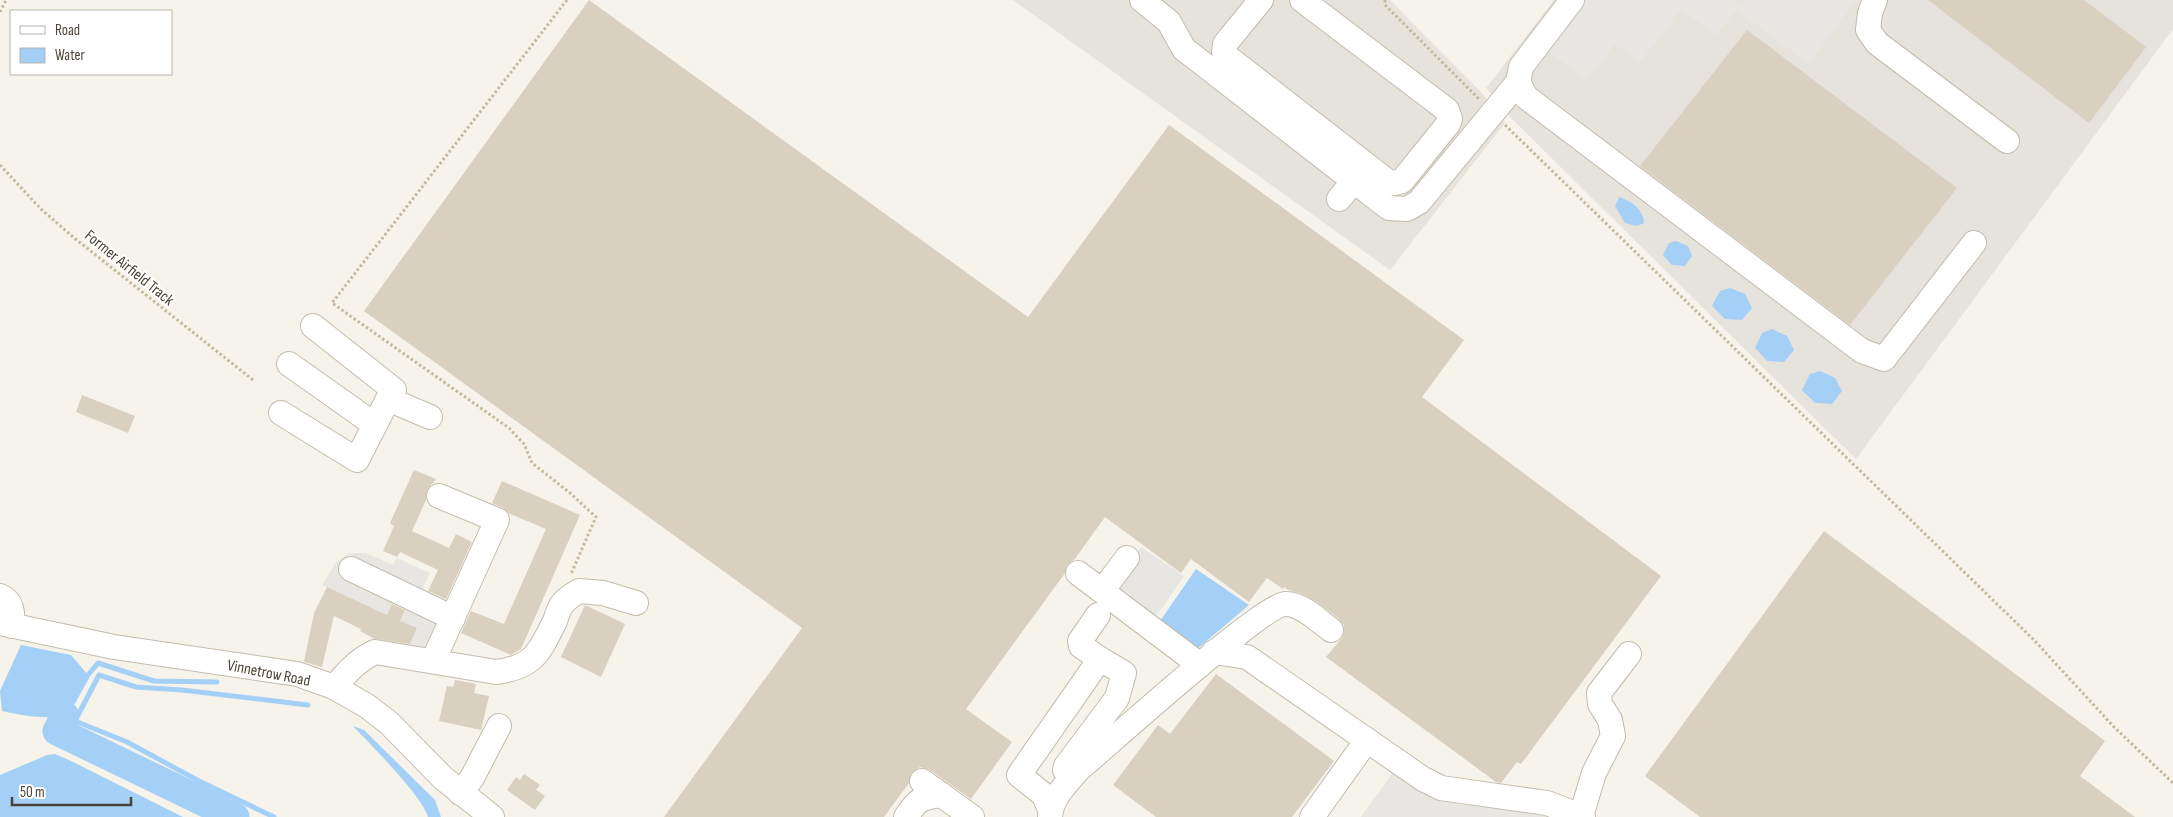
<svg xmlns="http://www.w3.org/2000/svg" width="2173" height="817" font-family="'Sofia Sans Condensed',sans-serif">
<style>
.industrial{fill:#e6e2dc}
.parking{fill:#e8e6e2}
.water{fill:#a4cff6}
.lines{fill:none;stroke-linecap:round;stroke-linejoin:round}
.stream{stroke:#a4cff6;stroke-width:5}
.river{stroke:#a4cff6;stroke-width:29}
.building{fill:#d9d0bf}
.minor-casing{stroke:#c2bcac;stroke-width:26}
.path{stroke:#c5b99c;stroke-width:3;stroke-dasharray:2.5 2.5;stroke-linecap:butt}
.minor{stroke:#fff;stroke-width:24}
.labels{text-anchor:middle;stroke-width:4;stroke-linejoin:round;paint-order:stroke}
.street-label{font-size:16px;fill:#4b4437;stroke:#fff}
</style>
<rect width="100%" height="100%" fill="#f6f3ea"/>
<!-- industrial -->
<g class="industrial">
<polygon points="1013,0 1390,0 1482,93 1505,123 1390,270"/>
<polygon points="1554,0 2173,0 2173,29 1856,459 1513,120 1486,88"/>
</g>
<!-- parking -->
<g class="parking">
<polygon points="1587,0 1733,0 1740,5 1745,0 1856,0 1809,64 1737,10 1716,35 1681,9 1640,62 1615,44 1587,80 1548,51"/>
<polygon points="1141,547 1184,576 1151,624 1108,594"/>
<polygon points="350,553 366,553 393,565 397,558 430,573 421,592 447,604 422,654 407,651 417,629 400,621 407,607 394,600 387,615 322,585 337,561"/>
<polygon points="1396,768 1548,813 1545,817 1361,817"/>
</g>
<!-- water -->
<g class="water">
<path d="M 1619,197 C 1633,202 1643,209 1644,223 L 1637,226 L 1625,223 L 1615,206 Z"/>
<polygon points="1676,241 1688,246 1692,256 1685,266 1672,265 1663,255 1669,243"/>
<polygon points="1730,288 1745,294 1752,308 1742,320 1725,319 1712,306 1720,291"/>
<polygon points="1772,329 1787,336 1794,350 1784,362 1767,361 1755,348 1762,333"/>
<polygon points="1820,371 1835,378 1842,391 1832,404 1815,403 1802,390 1810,374"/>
<polygon points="1196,569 1249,605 1196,650 1158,624"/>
<path d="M 21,645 L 71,655 L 88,675 L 65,716 C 43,719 24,716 2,711 L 0,691 Z"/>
<path d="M 353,726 L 364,730 L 435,800 L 441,817 L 428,817 C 422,796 371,745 353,726 Z"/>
<polygon points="55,754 69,760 183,817 0,817 0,775 47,755"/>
</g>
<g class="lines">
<!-- stream -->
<g class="stream">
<polyline points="65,716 88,675 98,663 154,681 217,682"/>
<polyline points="274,817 199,781 127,742 75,721 99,675 136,687 182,690 308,705"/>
</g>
<!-- river -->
<polyline class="river" points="65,716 57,731 235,817"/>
</g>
<!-- building -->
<g class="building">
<polygon points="589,0 1028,317 1169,125 1464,340 1422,397 1661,576 1521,764 1517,762 1501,783 1496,782 1326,657 1342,638 1344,632 1344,625 1339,619 1317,602 1302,594 1288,590 1284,587 1283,589 1267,578 1249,602 1191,559 1181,573 1105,517 1074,560 1067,565 1065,573 966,709 1012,742 971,799 930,770 920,767 911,773 909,783 884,817 664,817 802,628 364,311"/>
<polygon points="1928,0 2084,0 2146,47 2089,123"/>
<polygon points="1747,30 1957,188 1850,325 1640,166"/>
<polygon points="82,395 135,416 128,433 76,412"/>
<polygon points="414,470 436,479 427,490 426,500 412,531 449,548 456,534 472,542 446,599 428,591 438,570 400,552 397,557 383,551 394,526 390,523"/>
<polygon points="502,481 580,515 521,649 511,655 461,633 471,611 504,624 546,529 508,513 503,508 492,503"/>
<polygon points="1824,531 2105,741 2080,776 2135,817 1700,817 1645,776"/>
<polygon points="327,587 387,615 392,604 405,610 400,621 417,628 410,644 375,639 360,631 361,629 334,616 322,667 304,662 314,613"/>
<polygon points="585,605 625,624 601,677 561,657"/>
<polygon points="1216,674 1334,761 1292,817 1156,817 1113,785 1158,725 1170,734"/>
<polygon points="455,680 476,684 474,693 489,696 481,730 439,721 447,686 453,687"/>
<polygon points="524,774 540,785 536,790 545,796 535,810 507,790 516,777 520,780"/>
</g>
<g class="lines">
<defs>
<g id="minor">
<polyline points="1142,0 1169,22 1184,49 1389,208 1407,209 1419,202 1519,81"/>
<polyline points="1261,0 1225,44 1224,52 1226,56 1387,181 1394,183 1402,181 1448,124 1450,119 1447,110 1302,0"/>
<polyline points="1572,0 1521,67 1518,82 1526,97 1862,351 1884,359 1974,243"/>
<polyline points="1875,0 1870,13 1868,30 1877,43 2007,141"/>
<polyline points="1339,199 1353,182"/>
<polyline points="313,326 394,390 388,399"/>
<polyline points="289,364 375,425"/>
<polyline points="281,413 357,460 388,399 430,417"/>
<polyline points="351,569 453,618"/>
<polyline points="1078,573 1200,665"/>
<polyline points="1102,591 1127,558"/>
<path d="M 0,596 C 13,602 13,613 12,626"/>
<polyline points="1098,615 1080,641 1081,646 1100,659"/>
<polyline points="0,623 114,647 297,674 334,687 367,706 389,723 443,778 492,817"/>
<polyline points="1214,652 1247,657 1423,779 1441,788 1547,803 1583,817"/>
<polyline points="433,661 497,520 439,496"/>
<path d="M 334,687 C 347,673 357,660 375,652 L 496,672 C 534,667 539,653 555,621 C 557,615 559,608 563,603 C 567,598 574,594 579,591 L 603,593 L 636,603"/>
<polyline points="922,781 972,817"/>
<polyline points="460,793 472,778 499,726"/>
<polyline points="1050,810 1044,795 1019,775 1100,659 1124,673 1117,698 1066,766 1065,770"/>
<polyline points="1581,816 1594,773 1613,736 1610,720 1600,704 1599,693 1629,654"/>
<path d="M 906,817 C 917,800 921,797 942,795"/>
<path d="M 1050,817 C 1051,798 1067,783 1079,769 C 1108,745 1263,604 1286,604 C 1302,604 1319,621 1331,630"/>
<polyline points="1312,817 1367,740"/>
</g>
</defs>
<!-- minor casing -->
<use href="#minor" class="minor-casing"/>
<!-- path -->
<g class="path">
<polyline points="567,0 332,303 509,428 524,444 532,463 570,493 596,517 571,574"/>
<polyline points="1385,0 1385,5 1480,100"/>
<polyline points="0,12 6,0"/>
<polyline points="1505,125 2034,640 2114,727 2173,783"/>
<polyline points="0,165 41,209 73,237 253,380"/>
</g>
<!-- minor -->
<use href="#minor" class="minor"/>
</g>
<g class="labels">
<!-- street labels -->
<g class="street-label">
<text transform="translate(130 267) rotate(39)" y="6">Former Airfield Track</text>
<text transform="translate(269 672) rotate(11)" y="6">Vinnetrow Road</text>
</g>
</g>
<!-- legend -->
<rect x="10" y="10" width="162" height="65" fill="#ffffff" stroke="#b7b4af"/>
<rect x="20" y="26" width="25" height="8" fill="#ffffff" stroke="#b7b4af"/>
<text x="55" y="35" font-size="15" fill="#4b4437">Road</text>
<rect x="20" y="48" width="25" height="15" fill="#a4cff6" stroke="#b7b4af"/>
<text x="55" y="60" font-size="15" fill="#4b4437">Water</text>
<!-- scale -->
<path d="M12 797v8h119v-8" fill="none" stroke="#4b4437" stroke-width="2.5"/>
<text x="20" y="797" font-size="15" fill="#4b4437" stroke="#ffffff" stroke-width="4" paint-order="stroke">50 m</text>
</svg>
